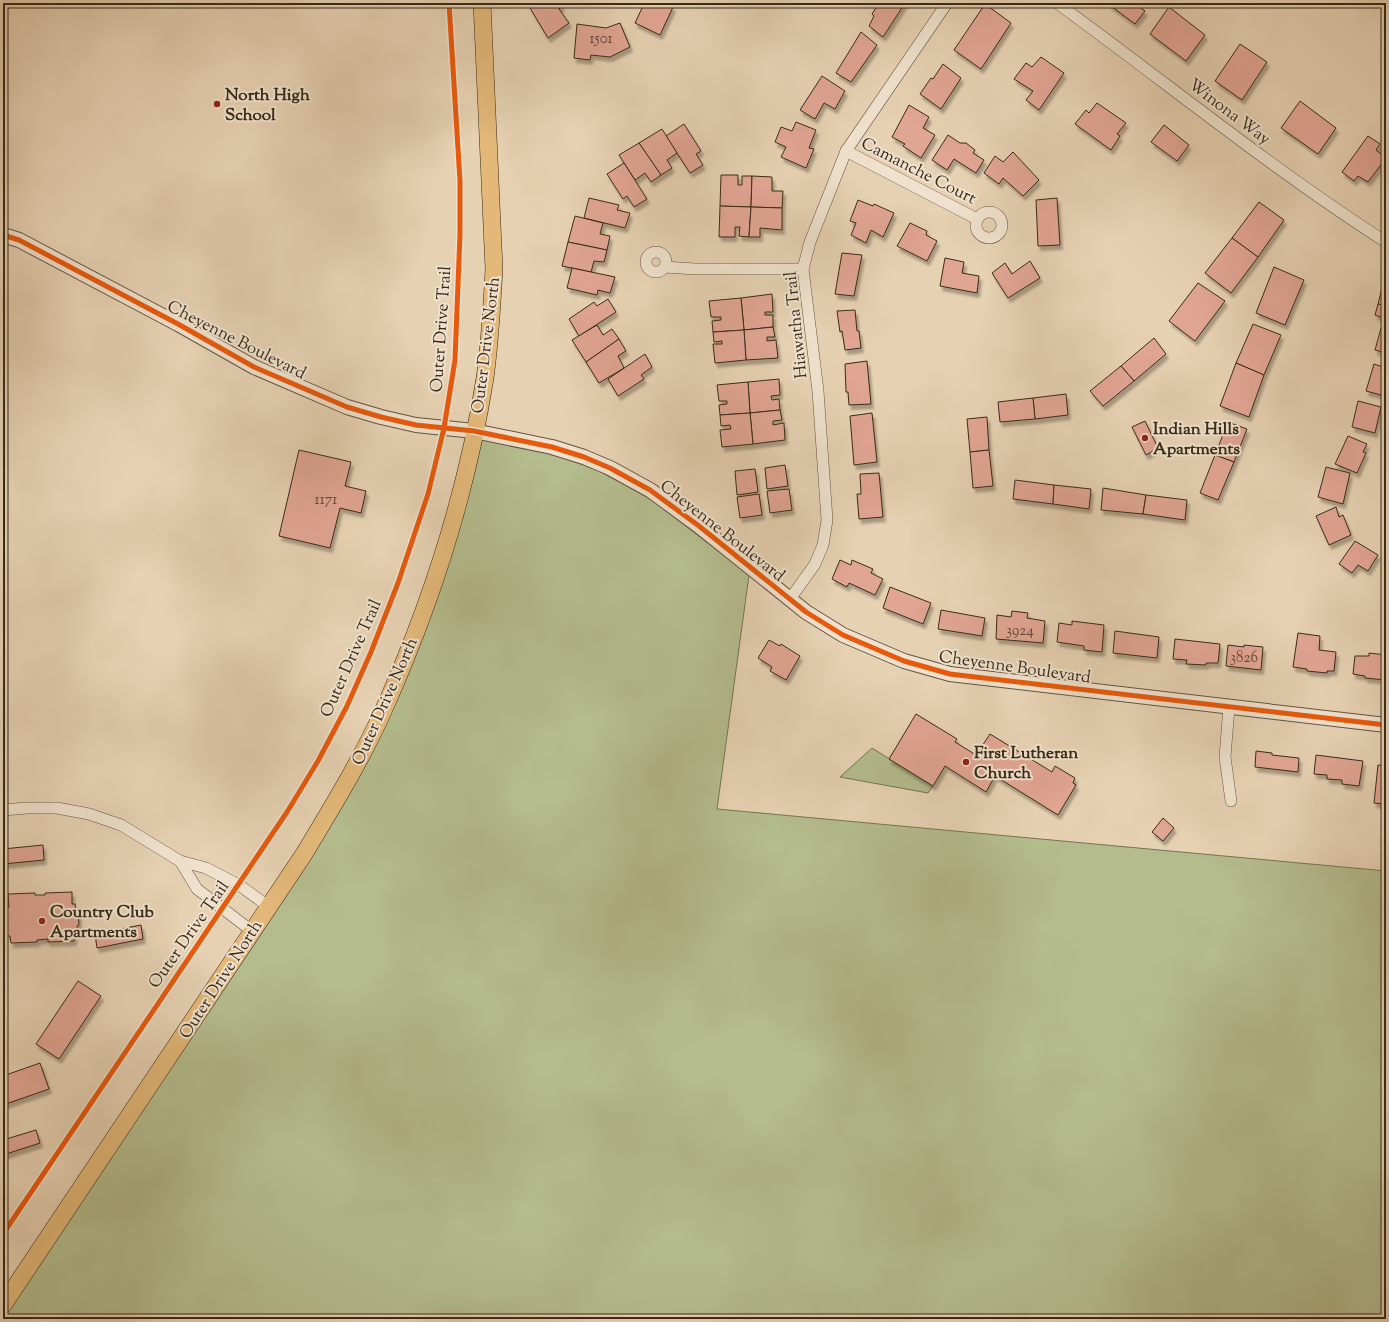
<svg xmlns="http://www.w3.org/2000/svg" width="1389" height="1322" font-family="'Sorts Mill Goudy',serif">
<style>
.green{fill:#b4bc8d;stroke:#767353}
.building{fill:#e1a593;stroke:#382a19;filter:url(#shadow)}
.lines{fill:none;stroke-linecap:round;stroke-linejoin:round}
.minor-casing{stroke:#64543f;stroke-width:12}
.tertiary-casing{stroke:#64543f;stroke-width:16}
.primary-casing{stroke:#382a19;stroke-width:18}
.minor{stroke:#efe1cd;stroke-width:11}
.tertiary{stroke:#efe1cd;stroke-width:14}
.primary{stroke:#e3b879;stroke-width:17}
.cycleway-casing{stroke:#efe1cd;stroke-width:8}
.cycleway{stroke:#e8590c;stroke-width:5}
.poi-dot{fill:#8f2418;stroke:#efe1cd;stroke-width:1.5}
.labels{text-anchor:middle;stroke-width:4;stroke-linejoin:round;paint-order:stroke}
.number-label{font-size:15px;fill:#624938}
.poi-label{font-size:17px;font-weight:bold;fill:#382a19;stroke:#efe1cd;text-anchor:start}
.street-label{font-size:17px;fill:#382a19;stroke:#efe1cd}
</style>
<defs>
<filter id="shadow"><feDropShadow dx="2.5" dy="4.5" stdDeviation="1" flood-color="#0004"/></filter>
</defs>
<rect width="100%" height="100%" fill="#e6d1b2"/>
<filter id="stains"><feTurbulence type="fractalNoise" baseFrequency=".005" numOctaves="4"/><feColorMatrix values="0 0 0 0 .2 0 0 0 0 .09 0 0 0 0 .02 0 0 0 .5 -.17"/></filter>
<radialGradient id="worn" r=".72"><stop offset=".6" stop-color="#630" stop-opacity="0"/><stop offset="1" stop-color="#630" stop-opacity=".3"/></radialGradient>
<!-- green -->
<g class="green">
<polygon points="478,437 549,452 599,471 652,500 749,575 717,809 1386,871 1386,1319 3,1319 3,1308 368,747"/>
<polygon points="872,748 933,786 928,793 840,777"/>
</g>
<!-- building -->
<g class="building">
<polygon points="537,3 560,3 562,6 559,9 569,23 548,38 530,8"/>
<polygon points="641,3 665,3 673,7 660,35 635,23 644,4"/>
<polygon points="879,3 905,3 883,37 869,26 874,16 872,14"/>
<polygon points="1107,3 1134,3 1145,11 1135,24"/>
<polygon points="985,4 1011,23 981,69 954,50"/>
<polygon points="1169,7 1205,35 1186,61 1150,34"/>
<polygon points="620,23 630,47 610,57 591,55 590,60 574,58 577,24 606,28"/>
<polygon points="861,32 877,45 851,82 836,73"/>
<polygon points="1240,44 1267,62 1242,100 1215,81"/>
<polygon points="1041,57 1064,73 1039,110 1026,100 1033,91 1014,79 1026,63 1032,67"/>
<polygon points="943,64 961,78 941,109 920,94 931,78 933,79"/>
<polygon points="822,76 845,91 835,109 824,103 815,119 800,110"/>
<polygon points="1300,101 1336,128 1318,154 1281,128"/>
<polygon points="1097,103 1126,123 1117,134 1120,136 1111,150 1075,124 1086,110 1089,113"/>
<polygon points="909,105 929,117 923,128 935,135 921,158 903,146 905,144 892,137"/>
<polygon points="796,122 816,130 809,148 814,149 806,168 781,157 786,147 775,142 781,127 792,131"/>
<polygon points="684,124 701,151 696,154 703,165 690,173 666,136"/>
<polygon points="1164,125 1189,145 1177,161 1151,142"/>
<polygon points="662,129 677,153 667,160 672,168 661,175 639,143"/>
<polygon points="948,135 960,143 966,143 975,150 973,153 984,160 976,173 954,159 947,170 932,160"/>
<polygon points="1368,136 1380,144 1376,150 1386,158 1368,182 1358,176 1354,181 1342,172"/>
<polygon points="639,143 661,175 651,182 645,173 635,180 619,155"/>
<polygon points="1013,152 1039,180 1023,196 1003,178 999,184 984,173 995,156 1003,162"/>
<polygon points="624,163 647,199 634,207 627,196 623,199 607,174"/>
<polygon points="721,175 738,175 738,185 742,185 742,176 752,176 751,207 720,206"/>
<polygon points="752,176 772,177 772,191 783,191 782,208 751,207"/>
<polygon points="589,198 619,205 617,210 630,213 625,228 584,218"/>
<polygon points="1057,198 1060,245 1038,246 1036,200"/>
<polygon points="858,200 873,206 874,204 894,213 883,237 871,230 866,243 851,235 856,223 850,221"/>
<polygon points="1259,202 1284,220 1258,257 1232,238"/>
<polygon points="720,206 751,207 749,237 739,236 740,227 735,227 735,237 719,237"/>
<polygon points="751,207 782,208 782,230 760,228 760,237 749,237"/>
<polygon points="575,216 603,223 600,234 610,236 607,250 568,242"/>
<polygon points="910,223 927,231 926,235 937,241 927,261 897,246"/>
<polygon points="1232,238 1258,257 1231,293 1205,273"/>
<polygon points="568,242 607,250 604,262 594,261 591,272 562,266"/>
<polygon points="842,253 862,255 854,296 835,294"/>
<polygon points="945,258 964,262 962,273 979,276 977,293 940,286"/>
<polygon points="1030,261 1040,278 1008,298 992,273 1005,263 1012,274"/>
<polygon points="1274,267 1304,280 1285,325 1256,313"/>
<polygon points="572,268 615,277 610,293 598,290 597,295 567,288"/>
<polygon points="1198,283 1225,301 1195,341 1169,321"/>
<polygon points="1384,283 1386,283 1386,294 1381,292"/>
<polygon points="1381,292 1386,294 1386,306 1378,304"/>
<polygon points="772,294 773,312 765,312 765,315 773,315 773,327 744,330 741,298"/>
<polygon points="741,298 744,330 713,332 712,321 721,320 721,317 711,317 709,301"/>
<polygon points="608,299 616,312 579,336 569,319 594,302 597,306"/>
<polygon points="1378,304 1386,306 1386,319 1375,315"/>
<polygon points="855,310 857,331 859,331 861,348 845,350 842,331 840,332 837,311"/>
<polygon points="1253,324 1281,335 1264,375 1236,363"/>
<polygon points="597,325 603,335 612,329 619,339 586,362 572,340"/>
<polygon points="773,327 775,337 767,337 767,341 776,340 778,358 746,360 744,330"/>
<polygon points="1381,328 1386,329 1386,353 1375,350"/>
<polygon points="744,330 746,360 715,363 713,344 722,344 722,341 714,342 713,332"/>
<polygon points="1154,338 1166,354 1134,381 1121,366"/>
<polygon points="619,339 626,351 618,356 624,368 599,383 586,362"/>
<polygon points="645,354 652,367 641,375 644,379 618,396 608,379"/>
<polygon points="867,361 871,404 849,405 848,392 846,392 845,364"/>
<polygon points="1236,363 1264,375 1249,417 1220,406"/>
<polygon points="1374,364 1386,368 1385,396 1366,391"/>
<polygon points="1121,366 1134,381 1103,406 1090,391"/>
<polygon points="779,379 780,395 771,396 772,400 779,399 780,410 750,413 748,382"/>
<polygon points="748,382 750,413 720,415 719,405 727,404 727,401 719,401 717,385"/>
<polygon points="1066,394 1068,415 1035,419 1033,398"/>
<polygon points="1033,398 1035,419 1000,422 998,402"/>
<polygon points="1358,401 1381,407 1375,433 1352,427"/>
<polygon points="780,410 782,420 773,421 773,425 784,423 785,440 753,444 750,413"/>
<polygon points="750,413 753,444 722,447 720,430 731,429 730,425 721,426 720,415"/>
<polygon points="872,413 877,462 854,465 850,416"/>
<polygon points="987,417 989,450 970,452 967,419"/>
<polygon points="1145,421 1158,448 1146,455 1132,427"/>
<polygon points="1228,422 1247,429 1234,462 1215,455"/>
<polygon points="1348,436 1367,444 1363,452 1366,453 1357,473 1335,464"/>
<polygon points="299,450 351,462 345,486 366,491 361,513 340,508 330,548 279,536"/>
<polygon points="989,450 993,486 973,488 970,452"/>
<polygon points="1215,455 1234,462 1218,500 1200,493"/>
<polygon points="785,465 788,486 767,489 765,468"/>
<polygon points="1326,467 1350,473 1343,504 1318,497"/>
<polygon points="755,469 758,492 737,495 735,471"/>
<polygon points="879,473 883,517 859,519 857,494 861,494 860,474"/>
<polygon points="1015,480 1054,485 1053,504 1013,499"/>
<polygon points="1054,485 1091,489 1089,509 1053,504"/>
<polygon points="1103,488 1146,495 1143,514 1101,510"/>
<polygon points="789,489 792,510 770,513 767,491"/>
<polygon points="759,494 762,515 740,518 737,497"/>
<polygon points="1146,495 1187,500 1185,520 1143,514"/>
<polygon points="1336,507 1339,517 1343,515 1351,535 1329,545 1316,516"/>
<polygon points="1355,541 1378,555 1368,571 1358,565 1352,573 1339,564"/>
<polygon points="840,560 851,565 852,560 873,569 871,573 883,579 875,595 849,583 847,587 832,579"/>
<polygon points="890,587 931,603 923,624 883,608"/>
<polygon points="941,610 985,618 982,636 938,629"/>
<polygon points="1012,611 1028,613 1027,618 1045,621 1043,643 996,639 997,615 1011,617"/>
<polygon points="1072,621 1104,625 1102,652 1084,650 1084,646 1057,642 1059,623 1072,625"/>
<polygon points="1115,631 1159,637 1157,658 1113,653"/>
<polygon points="1298,633 1320,636 1319,650 1336,652 1334,671 1327,671 1327,673 1307,671 1307,669 1293,667"/>
<polygon points="1175,639 1220,644 1218,663 1206,663 1206,665 1186,664 1187,660 1173,659"/>
<polygon points="769,640 780,646 781,644 800,656 786,680 770,671 772,667 758,658"/>
<polygon points="1228,645 1244,647 1244,645 1263,647 1261,670 1226,666"/>
<polygon points="1369,653 1386,655 1386,680 1365,678 1365,676 1353,674 1355,656 1369,656"/>
<polygon points="916,714 957,739 955,742 976,755 990,734 1052,772 1055,766 1075,778 1073,783 1076,785 1058,815 995,776 986,792 945,766 933,786 889,759"/>
<polygon points="1256,751 1272,753 1272,755 1299,758 1298,772 1255,767"/>
<polygon points="1316,755 1363,761 1359,786 1342,784 1342,780 1327,779 1327,775 1314,774"/>
<polygon points="1378,765 1386,766 1386,804 1374,803"/>
<polygon points="1163,818 1174,828 1163,841 1152,832"/>
<polygon points="43,845 44,860 3,864 3,849"/>
<polygon points="72,892 72,904 75,904 76,912 78,912 79,925 77,926 77,933 74,934 74,941 48,942 48,939 37,940 37,942 11,943 10,936 7,936 7,928 5,928 4,916 6,916 6,907 9,907 8,894 35,893 35,895 45,895 45,893"/>
<polygon points="141,925 143,939 97,948 95,934"/>
<polygon points="78,981 101,996 59,1059 36,1044"/>
<polygon points="40,1063 49,1089 3,1105 3,1076"/>
<polygon points="36,1130 40,1143 3,1155 3,1140"/>
</g>
<g class="lines">
<defs>
<g id="minor">
<path d="M 1057,3 C 1167,83 1272,169 1386,242"/>
<polyline points="846,151 977,219"/>
<circle cx="989" cy="225" r="13"/>
<circle cx="656" cy="262" r="10"/>
<polyline points="665,267 695,269 803,269"/>
<polyline points="790,599 815,564 823,545 827,520 818,391 803,269 810,242 846,151 947,3"/>
<polyline points="1229,707 1225,757 1231,801"/>
<polyline points="3,810 27,808 57,808 89,814 121,825 180,861 206,868 239,885 268,906"/>
<polyline points="180,861 197,889 252,931"/>
</g>
<polyline id="tertiary" points="3,235 19,240 178,324 254,367 347,407 381,417 416,425 474,431 552,447 584,457 610,468 650,490 699,526 806,612 843,635 904,661 950,674 1386,725"/>
<path id="primary" d="M 3,1305 L 304,854 C 332,807 362,759 384,709 C 431,604 467,491 485,378 C 490,342 492,305 494,269 L 482,3"/>
</defs>
<!-- minor casing -->
<use href="#minor" class="minor-casing"/>
<!-- tertiary casing -->
<use href="#tertiary" class="tertiary-casing"/>
<!-- primary casing -->
<use href="#primary" class="primary-casing"/>
<!-- minor -->
<use href="#minor" class="minor"/>
<!-- tertiary -->
<use href="#tertiary" class="tertiary"/>
<!-- primary -->
<use href="#primary" class="primary"/>
<defs>
<g id="cycleway">
<polyline points="3,235 19,240 178,324 254,367 347,407 381,417 416,425 474,431 552,447 584,457 610,468 650,490 699,526 806,612 843,635 904,661 950,674 1386,725"/>
<polyline points="3,1234 287,812 318,761 347,706 371,652 398,583 428,494 444,428 455,360 460,234 460,181 449,3"/>
</g>
</defs>
<!-- cycleway casing -->
<use href="#cycleway" class="cycleway-casing"/>
<!-- cycleway -->
<use href="#cycleway" class="cycleway"/>
</g>
<!-- markers -->
<g class="poi-dot">
<circle cx="217" cy="104" r="4"/>
<circle cx="1145" cy="438" r="4"/>
<circle cx="966" cy="762" r="4"/>
<circle cx="42" cy="921" r="4"/>
</g>
<g class="labels">
<!-- number labels -->
<g class="number-label">
<text x="601" y="43">1501</text>
<text x="326" y="504">1171</text>
<text x="1020" y="635">3924</text>
<text x="1244" y="662">3826</text>
</g>
<!-- poi labels -->
<g class="poi-label">
<text x="225" y="100">North High<tspan x="225" dy="20">School</tspan></text>
<text x="1153" y="434">Indian Hills<tspan x="1153" dy="20">Apartments</tspan></text>
<text x="974" y="758">First Lutheran<tspan x="974" dy="20">Church</tspan></text>
<text x="50" y="917">Country Club<tspan x="50" dy="20">Apartments</tspan></text>
</g>
<!-- street labels -->
<g class="street-label">
<text transform="translate(1230 111) rotate(37)" y="6">Winona Way</text>
<text transform="translate(919 170) rotate(27)" y="6">Camanche Court</text>
<text transform="translate(795 325) rotate(-96)" y="6">Hiawatha Trail</text>
<text transform="translate(440 329) rotate(-86)" y="6">Outer Drive Trail</text>
<text transform="translate(237 339) rotate(27)" y="6">Cheyenne Boulevard</text>
<text transform="translate(485 345) rotate(-83)" y="6">Outer Drive North</text>
<text transform="translate(723 530) rotate(38)" y="6">Cheyenne Boulevard</text>
<text transform="translate(350 658) rotate(-66)" y="6">Outer Drive Trail</text>
<text transform="translate(1015 666) rotate(8)" y="6">Cheyenne Boulevard</text>
<text transform="translate(384 701) rotate(-66)" y="6">Outer Drive North</text>
<text transform="translate(188 934) rotate(-55)" y="6">Outer Drive Trail</text>
<text transform="translate(220 979) rotate(-57)" y="6">Outer Drive North</text>
</g>
</g>
<!-- margin -->
<rect width="1389" height="1322" fill="none" stroke="#e6d1b2" stroke-width="16"/>
<rect x="4" y="4" width="1381" height="1314" fill="none" stroke="#382a19" stroke-width="2"/>
<rect x="8" y="8" width="1373" height="1306" fill="none" stroke="#382a19"/>
<rect width="100%" height="100%" filter="url(#stains)"/>
<rect width="100%" height="100%" fill="url(#worn)"/>
</svg>
